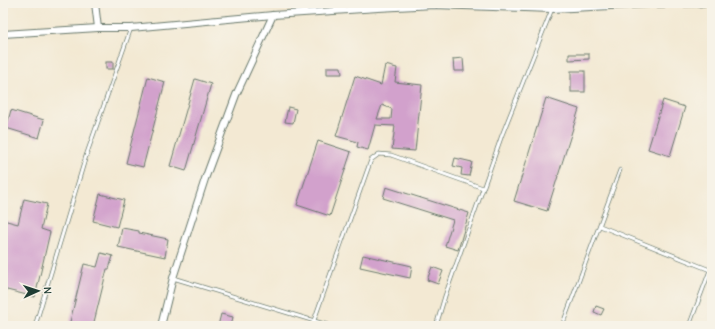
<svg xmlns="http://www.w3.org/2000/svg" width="715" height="329" font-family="'Comic Neue',sans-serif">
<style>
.building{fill:#d2a1cc;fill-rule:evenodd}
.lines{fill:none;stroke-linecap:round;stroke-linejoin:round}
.lane-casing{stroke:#69796c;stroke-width:4.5}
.street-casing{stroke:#69796c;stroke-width:8}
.lane{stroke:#fff;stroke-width:3}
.street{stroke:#fff;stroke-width:6}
</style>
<rect width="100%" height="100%" fill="#f7f3e8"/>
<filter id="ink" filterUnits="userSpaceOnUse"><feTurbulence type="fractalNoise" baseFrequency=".025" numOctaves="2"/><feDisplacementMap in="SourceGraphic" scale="8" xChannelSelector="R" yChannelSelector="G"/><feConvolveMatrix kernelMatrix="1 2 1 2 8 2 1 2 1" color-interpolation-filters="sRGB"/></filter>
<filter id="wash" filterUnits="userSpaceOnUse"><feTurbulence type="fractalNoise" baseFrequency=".012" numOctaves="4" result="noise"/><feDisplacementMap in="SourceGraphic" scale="16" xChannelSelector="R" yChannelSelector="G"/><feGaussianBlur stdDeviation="0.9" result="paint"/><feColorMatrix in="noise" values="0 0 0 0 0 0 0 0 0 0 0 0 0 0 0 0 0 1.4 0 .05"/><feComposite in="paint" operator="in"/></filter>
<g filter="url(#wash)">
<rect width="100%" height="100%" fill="#f3e9d3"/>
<g id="blocks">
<!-- building -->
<g class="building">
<polygon points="569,54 589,54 589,59 569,60"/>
<polygon points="463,58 464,71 454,71 453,59"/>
<rect x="106" y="62" width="7" height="7"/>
<path d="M 385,65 L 397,68 L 395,82 L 422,85 L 415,151 L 392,149 L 395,126 L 375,125 L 368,150 L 357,147 L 358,142 L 336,136 L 355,76 L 381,85 ZM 382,105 L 392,109 L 391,119 L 377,119 Z"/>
<polygon points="327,67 341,67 342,74 327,74"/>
<rect x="571" y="71" width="14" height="21"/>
<polygon points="148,77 165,82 143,167 126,163"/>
<polygon points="195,79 211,84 186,171 170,166"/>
<polygon points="546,98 579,109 547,211 514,201"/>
<polygon points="663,100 685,107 670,156 648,149"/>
<polygon points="288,107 296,109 293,123 285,122"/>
<polygon points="11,110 44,120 39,138 6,128"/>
<polygon points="318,141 351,152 330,216 297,205"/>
<polygon points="455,158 472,162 469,176 461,175 462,168 453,166"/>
<polygon points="386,187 469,213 458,250 445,246 453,220 383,198"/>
<polygon points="100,194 124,200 117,227 93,221"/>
<polygon points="24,199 47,204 41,229 50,232 35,297 3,289 3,220 18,224"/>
<polygon points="122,228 139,231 139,233 168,239 165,257 118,247"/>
<polygon points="101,253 113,256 109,269 107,269 93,326 69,326 84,264 97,267"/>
<polygon points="363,255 412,266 410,278 360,267"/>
<polygon points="432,267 443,271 438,284 427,280"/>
<polygon points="596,306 604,309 601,315 594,312"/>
<polygon points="221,314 233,317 231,326 218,326"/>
</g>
</g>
</g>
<g filter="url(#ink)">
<use href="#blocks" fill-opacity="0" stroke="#69796c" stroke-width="1"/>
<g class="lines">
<defs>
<g id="lane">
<polyline points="600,226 710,270"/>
<polyline points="173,278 331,326"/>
<polyline points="35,326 86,156 131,28"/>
<polyline points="312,326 371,160 379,154 391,155 483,188"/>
<polyline points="436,326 445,296 502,135 552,9"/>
<polyline points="562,326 620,170"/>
<polyline points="689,326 712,265"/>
</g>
<g id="street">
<polyline points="95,3 98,28"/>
<polyline points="3,34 98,28 131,28 273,15 378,8 434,5 552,9 650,4 711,3"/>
<polyline points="161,326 173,278 205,179 236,95 273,15"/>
</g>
</defs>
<!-- lane casing -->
<use href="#lane" class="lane-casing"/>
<!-- street casing -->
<use href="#street" class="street-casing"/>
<!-- lane -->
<use href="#lane" class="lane"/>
<!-- street -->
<use href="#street" class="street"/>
</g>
</g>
<!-- margin -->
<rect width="715" height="329" fill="none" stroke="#f7f3e8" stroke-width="16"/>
<!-- north arrow -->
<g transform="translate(38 291) rotate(87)" stroke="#f7f3e8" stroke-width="3" paint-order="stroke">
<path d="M0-3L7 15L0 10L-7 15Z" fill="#1f3d34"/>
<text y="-6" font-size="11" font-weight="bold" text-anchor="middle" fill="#1f3d34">N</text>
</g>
</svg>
